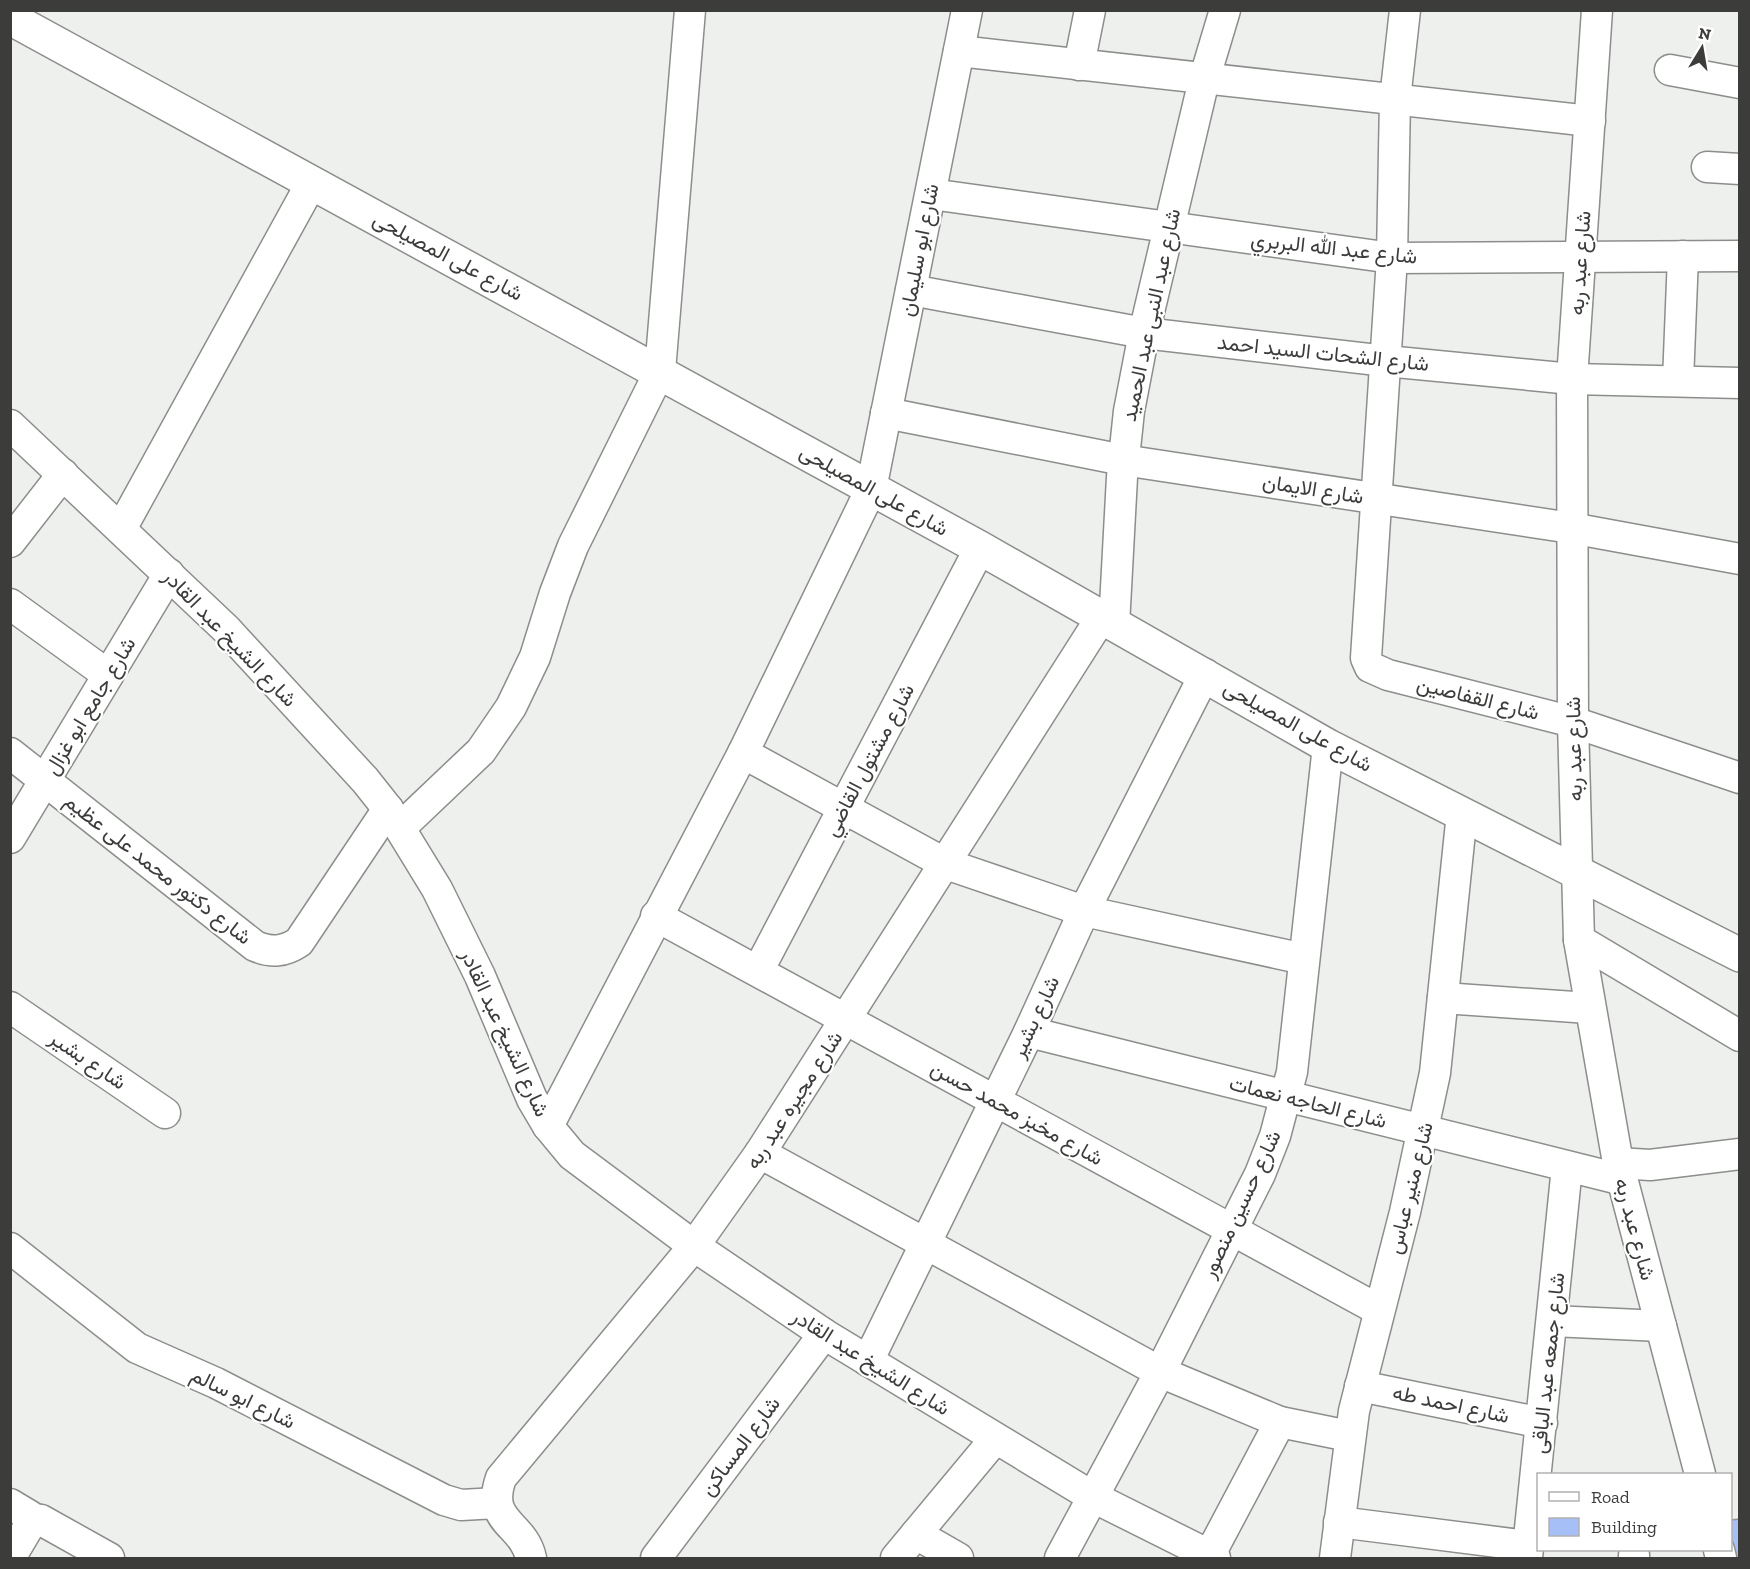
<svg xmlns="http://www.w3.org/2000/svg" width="1750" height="1569" font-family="'Zilla Slab',Vazirmatn,serif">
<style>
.building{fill:#a7bff7;stroke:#929397;stroke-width:1.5}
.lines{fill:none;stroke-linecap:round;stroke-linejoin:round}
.street-casing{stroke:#8c8e8b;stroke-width:33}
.secondary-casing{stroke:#8c8e8b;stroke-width:36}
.street{stroke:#fff;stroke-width:30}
.secondary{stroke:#fff;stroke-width:33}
.labels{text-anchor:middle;stroke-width:4.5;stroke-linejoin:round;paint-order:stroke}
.street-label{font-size:21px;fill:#3c3d3b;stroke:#fff}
</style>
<rect width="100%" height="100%" fill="#eef0ed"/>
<!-- building -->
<polygon class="building" points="1740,1519 1740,1558 1734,1558 1730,1544 1730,1520"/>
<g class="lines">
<defs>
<g id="street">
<polyline points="1405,10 1395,99 1392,258 1366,658 1370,667 1388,675 1573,722 1740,778"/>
<polyline points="1597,10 1572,379 1573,722 1579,940 1618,1163 1700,1474"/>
<polyline points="959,51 1590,121"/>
<polyline points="1079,65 1090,10"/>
<polyline points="1670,70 1740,83"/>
<polyline points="1707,167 1740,169"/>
<polyline points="931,194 1392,258 1740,256"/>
<polyline points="911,290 1144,333 1386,361 1572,379 1740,383"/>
<polyline points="1678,381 1683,256"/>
<polyline points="886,413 1123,460 1571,528 1740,559"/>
<polyline points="10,425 226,629 365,780 388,809 437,889 480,976 532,1099 548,1126 572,1155 694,1246 824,1334 1093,1497 1215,1558"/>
<polyline points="121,529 312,182"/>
<polyline points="10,542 63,474"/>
<polyline points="10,604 108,675"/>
<polyline points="1114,625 1122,477 1129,411 1144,333 1204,80 1225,10"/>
<path d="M 10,753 L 255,946 C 272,953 284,952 299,942 L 388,809"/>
<polyline points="743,753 946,864 1084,911 1304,959"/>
<polyline points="401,827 481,751 511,707 535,657 555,593 573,546 660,371 690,10"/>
<polyline points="10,838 169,574"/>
<polyline points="656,916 1379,1310"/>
<polyline points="1579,940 1740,1036"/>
<polyline points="758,971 980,548"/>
<polyline points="1443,998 1589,1008"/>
<polyline points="10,1007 165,1113"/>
<polyline points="1029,1032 1623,1180"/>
<polyline points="548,1126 743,753 871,489 967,10"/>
<polyline points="760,1153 1160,1372 1280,1422 1349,1436"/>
<polyline points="1618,1163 1650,1165 1740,1154"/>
<polyline points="10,1248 137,1348 216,1383 444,1500 461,1505 497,1503"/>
<polyline points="1552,1321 1661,1326"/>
<polyline points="868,1361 1029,1032 1084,911 1205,674"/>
<polyline points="1360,1386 1542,1423"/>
<polyline points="10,1504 30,1516 32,1521 10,1558"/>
<polyline points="32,1519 41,1520 109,1558"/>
<polyline points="1339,1522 1528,1546"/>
<polyline points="916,1534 958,1558"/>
<polyline points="1719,1550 1721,1558"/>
<path d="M 531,1558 C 523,1522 485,1523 501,1478 L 694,1246 L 760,1153 L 1101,618"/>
<polyline points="656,1558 824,1334"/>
<polyline points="896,1558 995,1439"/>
<polyline points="1060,1558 1160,1372 1260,1174 1275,1136 1292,1072 1328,746"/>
<polyline points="1208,1558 1280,1422"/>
<polyline points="1335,1558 1354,1411 1405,1212 1435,1073 1462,813"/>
<polyline points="1527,1558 1567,1167"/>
<polyline points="1634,1558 1634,1555"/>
</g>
<polyline id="secondary" points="10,18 980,548 1328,746 1740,955"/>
</defs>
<!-- street casing -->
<use href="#street" class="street-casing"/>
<!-- secondary casing -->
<use href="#secondary" class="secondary-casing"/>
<!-- street -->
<use href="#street" class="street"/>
<!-- secondary -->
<use href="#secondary" class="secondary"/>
</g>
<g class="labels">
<!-- street labels -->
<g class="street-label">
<text transform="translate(1334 248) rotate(6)" y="7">شارع عبد الله البربري</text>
<text transform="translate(919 250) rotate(-79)" y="7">شارع ابو سليمان</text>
<text transform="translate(448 256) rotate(28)" y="7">شارع على المصيلحى</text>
<text transform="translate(1580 263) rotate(-86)" y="7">شارع عبد ربه</text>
<text transform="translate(1151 315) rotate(-78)" y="7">شارع عبد النبى عبد الحميد</text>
<text transform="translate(1323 353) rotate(6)" y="7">شارع الشحات السيد احمد</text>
<text transform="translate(1313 489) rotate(9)" y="7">شارع الايمان</text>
<text transform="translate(874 490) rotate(29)" y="7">شارع على المصيلحى</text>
<text transform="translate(230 638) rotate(46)" y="7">شارع الشيخ عبد القادر</text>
<text transform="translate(1478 698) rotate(14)" y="7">شارع القفاصين</text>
<text transform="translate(90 706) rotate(-59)" y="7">شارع جامع ابو غزال</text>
<text transform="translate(1298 726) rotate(29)" y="7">شارع على المصيلحى</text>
<text transform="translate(1574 749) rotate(-91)" y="7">شارع عبد ربه</text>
<text transform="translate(869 760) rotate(-62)" y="7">شارع مشتول القاضي</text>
<text transform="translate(158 869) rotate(38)" y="7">شارع دكتور محمد على عظيم</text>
<text transform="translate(1035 1017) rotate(-65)" y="7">شارع بشير</text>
<text transform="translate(505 1033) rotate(65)" y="7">شارع الشيخ عبد القادر</text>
<text transform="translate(88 1060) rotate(34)" y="7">شارع بشير</text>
<text transform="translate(794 1100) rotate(-57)" y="7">شارع مجيره عبد ربه</text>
<text transform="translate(1308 1102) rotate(14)" y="7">شارع الحاجه نعمات</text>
<text transform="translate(1017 1113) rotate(29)" y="7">شارع مخبز محمد حسن</text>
<text transform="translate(1410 1188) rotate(-76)" y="7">شارع منير عباس</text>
<text transform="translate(1241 1204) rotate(-65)" y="7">شارع حسين منصور</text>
<text transform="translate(1635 1229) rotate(75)" y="7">شارع عبد ربه</text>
<text transform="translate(871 1362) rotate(32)" y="7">شارع الشيخ عبد القادر</text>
<text transform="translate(1548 1363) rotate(-84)" y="7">شارع جمعه عبد الباقى</text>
<text transform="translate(243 1398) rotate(26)" y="7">شارع ابو سالم</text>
<text transform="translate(1451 1404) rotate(12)" y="7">شارع احمد طه</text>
<text transform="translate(740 1446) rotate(-53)" y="7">شارع المساكن</text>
</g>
</g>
<!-- border -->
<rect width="1750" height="1569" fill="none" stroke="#3c3d3b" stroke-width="24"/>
<!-- legend -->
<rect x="1537" y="1473" width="195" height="78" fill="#ffffff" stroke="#b1b1b1" stroke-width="1.5"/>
<rect x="1549" y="1492" width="30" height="9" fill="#ffffff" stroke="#b1b1b1" stroke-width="1.5"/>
<text x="1591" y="1503" font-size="18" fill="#3c3d3b">Road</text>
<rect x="1549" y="1518" width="30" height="18" fill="#a7bff7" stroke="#b1b1b1" stroke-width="1.5"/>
<text x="1591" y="1533" font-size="18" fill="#3c3d3b">Building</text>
<!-- north arrow -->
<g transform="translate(1702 48) rotate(11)" stroke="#ffffff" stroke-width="4.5" paint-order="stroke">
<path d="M0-4.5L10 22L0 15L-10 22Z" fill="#3c3d3b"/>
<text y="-9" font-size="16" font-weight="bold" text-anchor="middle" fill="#3c3d3b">N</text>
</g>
</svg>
